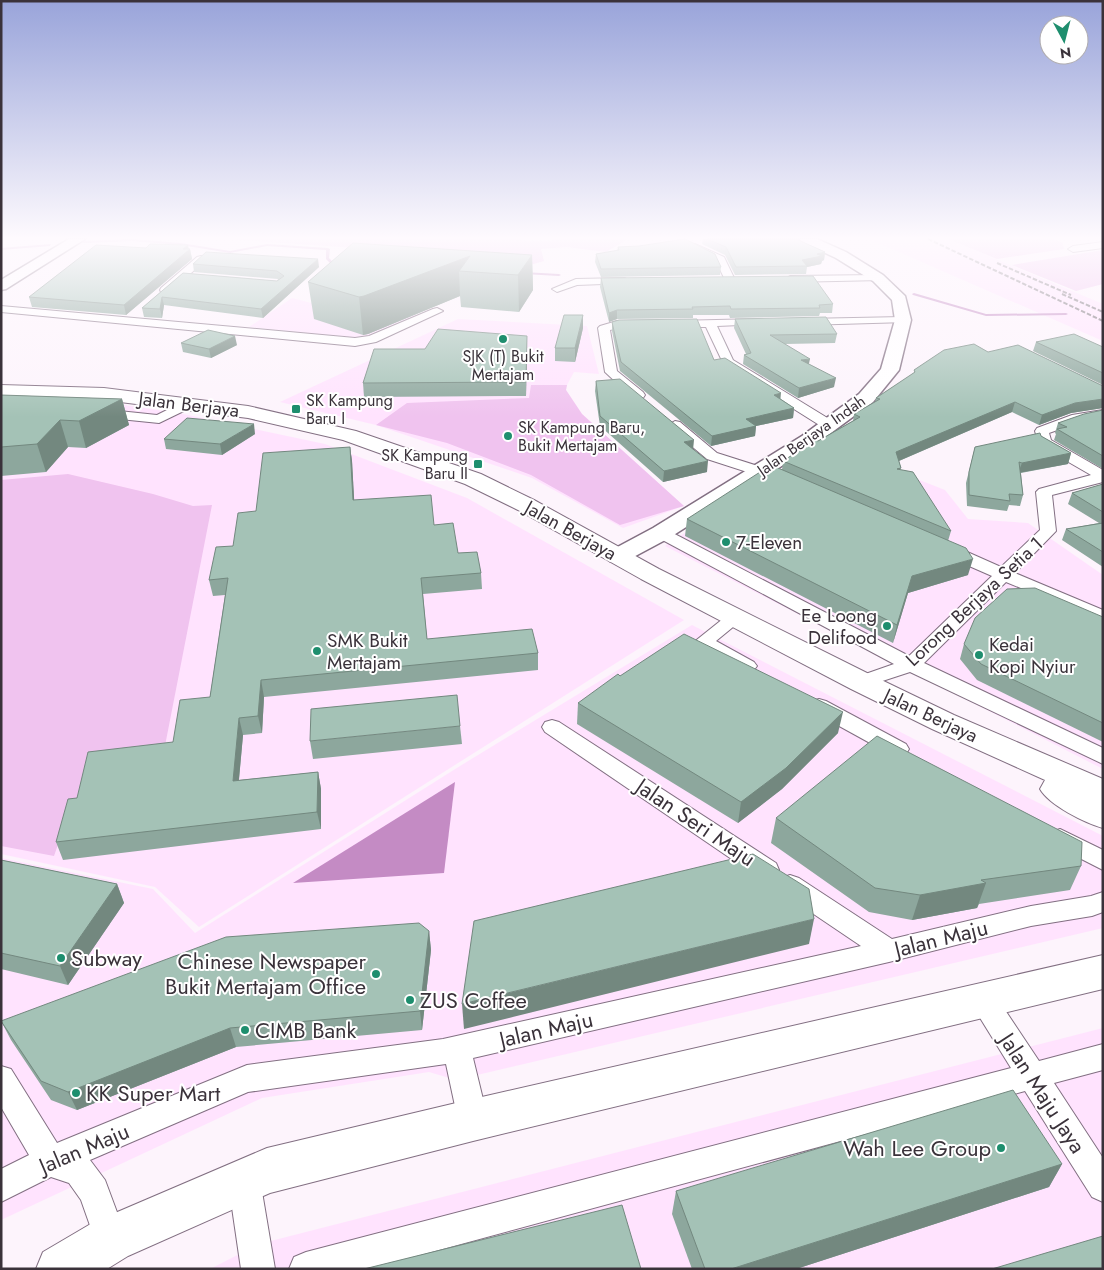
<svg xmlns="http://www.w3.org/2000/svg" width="1104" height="1270" font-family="Jost,sans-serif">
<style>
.built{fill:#ffe3fe}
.green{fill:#f0c3ef}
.water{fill:#c48bc4}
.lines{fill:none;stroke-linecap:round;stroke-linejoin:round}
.stream{fill:#c48bc4;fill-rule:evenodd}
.street-casing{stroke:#826f82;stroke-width:2}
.secondary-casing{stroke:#826f82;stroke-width:3}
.primary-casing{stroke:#826f82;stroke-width:2}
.street{fill:#fff;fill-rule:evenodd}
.secondary{fill:#fff;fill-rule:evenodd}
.primary{fill:#fff;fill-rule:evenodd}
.rail{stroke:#716971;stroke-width:2;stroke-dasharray:4.5 2;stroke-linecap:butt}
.wall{fill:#8da79d}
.shaded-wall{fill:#73887f}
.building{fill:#a4c2b6;stroke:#73887f}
.poi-dot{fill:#1e8e6e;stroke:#fff;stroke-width:2}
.labels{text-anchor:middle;stroke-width:4;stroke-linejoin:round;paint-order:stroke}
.far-poi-label{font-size:16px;fill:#3a323a;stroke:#fff;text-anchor:start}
.far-street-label{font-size:16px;fill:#3a323a;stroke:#fff}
.street-label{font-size:19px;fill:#3a323a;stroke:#fff}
.poi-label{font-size:19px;fill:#3a323a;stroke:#fff;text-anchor:start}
.near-street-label{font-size:22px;fill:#3a323a;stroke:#fff}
.near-poi-label{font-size:22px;fill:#3a323a;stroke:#fff;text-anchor:start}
</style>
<rect width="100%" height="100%" fill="#fdf4fc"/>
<!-- built -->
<g class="built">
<polygon points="869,239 948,239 1103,304 1103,341"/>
<polygon points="292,298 315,304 417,315 368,336 349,338 249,327"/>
<polygon points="458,319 587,326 599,374 574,372 567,385 566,390 582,414 684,506 623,528 532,478 376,425 280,402"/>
<polygon points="1,404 124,405 183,414 325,444 467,498 684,620 199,927 155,887 1,854"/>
<polygon points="822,442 945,490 968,519 1028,523 1103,575 1103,769 665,546"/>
<polygon points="692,625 1103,836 1103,928 456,1080 429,1072 262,1098 1,1220 1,858 153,889 195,933 460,766"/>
<polygon points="1103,1028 1103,1269 210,1269 259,1244"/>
</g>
<!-- green -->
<g class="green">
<polygon points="227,239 519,239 528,241 552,241 553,239 628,239 606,252 567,247 541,249 544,261 516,269 414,252"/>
<polygon points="948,239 1053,239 1063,243 1064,249 997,259"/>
<polygon points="1103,250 1103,284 1076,291 1012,265"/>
<polygon points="531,385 567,385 566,390 582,414 684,506 620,525 531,475 447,443 376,425 407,403 529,398"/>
<polygon points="68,474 153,494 193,506 212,505 163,756 79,807 70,810 54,856 1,846 1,480"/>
</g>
<!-- water -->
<polygon class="water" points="455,782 444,873 293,883"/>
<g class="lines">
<!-- stream -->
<g class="stream">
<polygon points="132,239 181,243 230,251 267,244 328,248 330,249 329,258 334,263 341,265 339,266 332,265 326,259 326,250 267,246 230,253 181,245 132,241 84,243 82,242 84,241"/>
<polygon points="51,244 50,246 1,250 1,248"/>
<polygon points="523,272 559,274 561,275 559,276 524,274 523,274"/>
<polygon points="914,293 986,314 1066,313 1068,314 1066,315 986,316 913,295 912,294"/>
</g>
<defs>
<g id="street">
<polygon points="1103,242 1103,248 1073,252 1068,249 1073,246"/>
<polygon points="695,244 724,257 735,280 734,282 726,282 716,261 692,249 692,245"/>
<polygon points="201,256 205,257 205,261 169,292 161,292 160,290 161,288 197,257"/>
<polygon points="878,275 882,276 883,278 882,280 790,282 785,279 790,276"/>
<polygon points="625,278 630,281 629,283 577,285 557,292 552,289 576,279"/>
<polygon points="1,306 355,338 369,336 433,309 437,308 443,311 376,342 355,346 1,312"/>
<polygon points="903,317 907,318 909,320 907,322 804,325 798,322 804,319"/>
<polygon points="759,319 765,322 763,324 717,326 733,360 834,422 836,425 834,428 824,428 724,365 706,327 674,327 668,324 674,321"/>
<path d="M 617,321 L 636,321 L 642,324 C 634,330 620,327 610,330 L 617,371 L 643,392 L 645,395 L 643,398 L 633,398 L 605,372 L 598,328 L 600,326 Z"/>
<polygon points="189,399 194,400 196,403 194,406 159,423 100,417 93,413 100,409 157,415"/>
<polygon points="1103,410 1103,418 1080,422 1049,433 1051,440 1103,470 1103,482 1052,495 1056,531 1015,573 1103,610 1103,622 1006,582 924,663 1103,748 1103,764 910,672 861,688 854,686 851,682 854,678 894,664 655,536 653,533 655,530 667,530 909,656 992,576 944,555 942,551 944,547 956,547 1001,567 1040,530 1036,492 1039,489 1091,475 1039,445 1035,431 1037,428 1072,415"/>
<polygon points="675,421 680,422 717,453 780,473 783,476 780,479 775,481 707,459 670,428 668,425"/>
<polygon points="735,612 741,614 744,618 716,641 754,662 757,666 754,670 747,672 740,670 696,646 694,642 729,614"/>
<polygon points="819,699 826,701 906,744 909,749 906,754 898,756 890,754 812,711 809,706 812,701"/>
<polygon points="552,720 559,722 776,863 779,870 776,877 767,879 758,877 545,732 542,727 545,722"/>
<polygon points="1060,829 1103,850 1103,870 1052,844 1048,838 1052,832"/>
<polygon points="790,875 799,878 892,939 1031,906 1091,896 1103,892 1103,912 1092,916 1031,926 889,962 473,1058 488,1120 484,1130 473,1134 462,1130 458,1120 446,1064 248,1092 90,1160 105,1180 127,1239 123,1251 111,1255 99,1251 81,1200 69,1183 51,1177 1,1202 1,1169 29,1155 1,1107 1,1066 11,1069 57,1143 247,1065 443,1039 861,946 781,892 778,885 781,878"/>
<polygon points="983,988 993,992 1039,1061 1103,1044 1103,1070 1054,1083 1103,1158 1103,1202 1092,1197 1025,1091 369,1269 289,1269 294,1257 306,1252 1011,1068 969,1000 973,992"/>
<polygon points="244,1164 255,1169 260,1180 275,1269 241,1269 228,1180 233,1169"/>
</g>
<g id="secondary">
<polygon points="69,239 85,239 6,289 1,290 1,280"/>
<polygon points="800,239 817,239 846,252 883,275 905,296 911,320 899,370 873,402 816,444 669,538 626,561 618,563 610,561 606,556 610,551 653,528 802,436 859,394 881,369 895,320 892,300 873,281 836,258 802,242"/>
</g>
<g id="primary">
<path d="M 1,385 L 104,388 L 248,406 L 356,431 L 481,474 L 534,500 L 659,569 L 871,675 L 954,715 L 1103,779 L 1103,828 C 1085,823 1049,805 1040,789 L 1045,780 L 932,729 L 851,689 L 641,579 L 518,510 L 465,484 L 343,440 L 248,418 L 104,400 L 1,397 Z"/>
<polygon points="1103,955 1103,989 473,1141 270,1193 128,1256 107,1269 36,1269 43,1252 94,1222 267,1148 473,1099"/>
</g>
</defs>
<!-- street casing -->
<use href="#street" class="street-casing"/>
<!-- secondary casing -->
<use href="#secondary" class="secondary-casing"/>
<!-- primary casing -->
<use href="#primary" class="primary-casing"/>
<!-- street -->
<use href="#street" class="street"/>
<!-- secondary -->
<use href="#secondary" class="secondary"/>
<!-- primary -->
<use href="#primary" class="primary"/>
<!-- rail -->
<g class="rail">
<polyline points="928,239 1103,321"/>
<polyline points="997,263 1071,295"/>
<polyline points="1062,294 1103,312"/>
</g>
</g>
<!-- wall -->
<g class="wall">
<polygon points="703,239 796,239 825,252 824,260 822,261 821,264 807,267 806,274 735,275 725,255 702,244"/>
<polygon points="188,245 188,249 190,249 192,259 126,315 32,307 29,297 146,248"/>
<polygon points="618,247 721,267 720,275 601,277 595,262 596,254 617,251"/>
<polygon points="532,255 533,290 519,312 461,307 460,296 368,334 363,335 314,319 308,282"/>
<polygon points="193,264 319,267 263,318 164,305 162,318 144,317 142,308 183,273 277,281 278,279 194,272"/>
<polygon points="601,278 833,304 832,313 820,313 819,316 730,318 729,315 693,315 693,318 617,319 609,322 600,287"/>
<polygon points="583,315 583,328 575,362 555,361 555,348"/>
<polygon points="735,319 837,334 835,343 785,344 834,387 798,398 743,364 744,355 746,354 734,328"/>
<polygon points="612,322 714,360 781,399 794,408 793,418 756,426 755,436 711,446 620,371 612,331"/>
<polygon points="527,336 526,396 364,397 363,383 425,349"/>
<polygon points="1036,342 1103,347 1103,385 1033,351"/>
<polygon points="181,343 237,345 211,358 183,352"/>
<polygon points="988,352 1103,386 1103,408 1071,413 1039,425 1012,412 899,461 901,468 900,470 951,531 948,541 968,575 908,593 893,643 685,536 687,519 782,470 783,461 853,421 854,414 875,402 876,398 914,373 914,370"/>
<polygon points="596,381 693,449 707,472 663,482 600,426 595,391"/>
<polygon points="1,395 122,399 129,425 86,448 68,447 46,472 1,476"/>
<polygon points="1103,410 1103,469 1054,440 1056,434 1055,433 1058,423"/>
<polygon points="255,434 222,455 166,449 164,439"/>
<polygon points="1041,436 1071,453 1068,464 1021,473 1023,495 1020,506 1009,505 1007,511 967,506 966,483 975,447"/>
<polygon points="350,447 352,461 354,500 434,525 458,553 481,573 482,589 423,594 427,639 538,653 538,670 264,697 262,733 243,735 239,780 318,772 321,789 321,829 63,860 56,842 77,798 173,742 210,697 225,595 213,596 209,580 233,546 256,511"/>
<polygon points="1103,484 1103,567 1062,540 1066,529 1099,523 1068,504 1072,493"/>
<polygon points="1103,617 1103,742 977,680 960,659 964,644"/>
<polygon points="620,676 838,733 782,789 738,823 577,724 578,703"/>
<polygon points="460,726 462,744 313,759 310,741"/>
<polygon points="776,818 1081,866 1070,890 979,904 977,908 912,920 869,912 771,843"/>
<polygon points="1,860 117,884 124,903 68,985 1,969"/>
<polygon points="429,931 431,950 422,1030 236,1047 77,1110 51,1100 11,1040 1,1021"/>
<polygon points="1062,1164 1049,1187 796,1269 692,1269 672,1214 676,1191"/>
</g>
<!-- shaded-wall -->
<g class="shaded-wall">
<polygon points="188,245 189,250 190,249 192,259 126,315 124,305"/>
<polygon points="825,252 824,260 822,261 821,264 807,267 802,260 817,254"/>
<polygon points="532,255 533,290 519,312 518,275"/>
<polygon points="470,256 459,271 460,296 368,334 363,335 359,297"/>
<polygon points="318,259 319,267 263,318 261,309"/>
<polygon points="162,297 164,305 162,318 160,309"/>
<polygon points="617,310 617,319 609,322 609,313"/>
<polygon points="583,315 583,328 575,362 575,348"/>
<polygon points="235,336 237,345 211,358 209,349"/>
<polygon points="527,336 527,349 526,396 526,382"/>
<polygon points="810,359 808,368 801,360"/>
<polygon points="836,378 834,387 798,398 799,388"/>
<polygon points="781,393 780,403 774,395"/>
<polygon points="122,399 129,425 86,448 79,421"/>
<polygon points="1103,399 1103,408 1071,413 1039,425 1042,415 1075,403"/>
<polygon points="1015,402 1012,412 894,463 896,452"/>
<polygon points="794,408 793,418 756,426 755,436 711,446 712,436 746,419"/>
<polygon points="60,420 68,447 46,472 37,444"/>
<polygon points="254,424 255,434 222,455 220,444"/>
<polygon points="694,440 693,450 684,442"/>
<polygon points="350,447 352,461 355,515 353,500"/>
<polygon points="1071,453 1068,464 1018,473 1022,463"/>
<polygon points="708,461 707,472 663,482 664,471"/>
<polygon points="973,559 968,575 908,593 893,643 897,625 912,576"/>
<polygon points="261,680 264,697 262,733 258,716"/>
<polygon points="843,712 838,733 782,789 738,823 741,802"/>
<polygon points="239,718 243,735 237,799 233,781"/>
<polygon points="318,772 321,789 321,829 317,812"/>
<polygon points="986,883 977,908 912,920 920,895"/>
<polygon points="117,884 124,903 68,985 60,966"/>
<polygon points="814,919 809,944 464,1029 462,1004"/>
<polygon points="429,931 431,950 422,1030 420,1011"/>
<polygon points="230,1028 236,1047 77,1110 68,1092"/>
<polygon points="1062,1164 1049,1187 796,1269 731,1269"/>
</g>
<!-- building -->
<g class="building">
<polygon points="685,239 715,254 721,267 601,269 596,254 619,250 618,247 639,246"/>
<polygon points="707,239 796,239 825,252 817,254 822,256 802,260 807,266 736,267 726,247"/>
<polygon points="353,243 532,255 518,275 459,271 470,256 364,296 359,297 308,282"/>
<polygon points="150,244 188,245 183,249 190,249 124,305 29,297 96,245 146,248"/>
<polygon points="206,252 318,259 261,309 162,297 160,309 142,308 183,273 277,281 284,276 277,271 193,264"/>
<polygon points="813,276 833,304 819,305 820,308 731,309 730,306 692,307 693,309 617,310 609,313 601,278"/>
<polygon points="564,315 583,315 575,348 555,348"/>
<polygon points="826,317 837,334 770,335 810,359 801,360 836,378 799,388 744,355 751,353 735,319"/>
<polygon points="697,319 714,360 725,358 781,393 774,395 794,408 746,419 756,426 712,436 621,362 612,322 619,320"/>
<polygon points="438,329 527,336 526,382 363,383 374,349 425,349"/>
<polygon points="208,330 235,336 209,349 181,343"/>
<polygon points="1074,334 1103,347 1103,373 1036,342"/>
<polygon points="974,344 988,352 1018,345 1103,386 1103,399 1075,403 1042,415 1015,402 896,452 901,468 897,469 913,472 951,531 783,461 815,440 818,441 860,417 854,414 880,399 876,398 915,372 914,370 944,350"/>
<polygon points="620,379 694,440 684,442 708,461 664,471 600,416 596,381"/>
<polygon points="1,395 122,399 79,421 60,420 37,444 1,447"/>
<polygon points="1103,410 1103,456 1057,429 1067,427 1058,423 1084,414"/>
<polygon points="187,418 254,424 220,444 164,439"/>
<polygon points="1040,433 1041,436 1071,453 1022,463 1019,462 1023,495 1009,494 1010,501 969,495 969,472 975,447"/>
<polygon points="350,447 353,500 431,495 434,525 453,523 458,553 477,552 481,573 421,578 427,639 532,629 538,653 261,680 258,716 239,718 233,781 318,772 317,812 56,842 68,799 77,798 88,752 173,742 180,700 210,697 228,578 209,580 216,547 233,546 238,513 256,511 263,453"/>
<polygon points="771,465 966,548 973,559 912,576 897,625 687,519"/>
<polygon points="1103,484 1103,512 1072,493"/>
<polygon points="1103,523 1103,552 1066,529"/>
<polygon points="1035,588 1103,617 1103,723 981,664 964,644 975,618 1007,589"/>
<polygon points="684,634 843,712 786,768 741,802 578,703 618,674 620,676"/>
<polygon points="457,695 460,726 310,741 311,709"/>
<polygon points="877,736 1082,842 1081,866 981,880 986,883 920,895 875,888 776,818"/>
<polygon points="753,854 809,889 814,919 462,1004 474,921"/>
<polygon points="1,860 117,884 60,966 1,953"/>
<polygon points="419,923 429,931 420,1011 230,1028 68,1092 41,1081 1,1021 226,937"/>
<polygon points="1013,1090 1062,1164 731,1269 705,1269 676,1191"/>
<polygon points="622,1205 641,1269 364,1269"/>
<polygon points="1103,1236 1103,1269 992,1269"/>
</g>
<!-- sky -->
<linearGradient id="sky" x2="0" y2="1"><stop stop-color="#99a4da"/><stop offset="0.57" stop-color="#fefafe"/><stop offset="1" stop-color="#fefafe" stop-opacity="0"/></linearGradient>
<rect width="1104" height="417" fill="url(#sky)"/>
<!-- markers -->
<g class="poi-dot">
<circle cx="503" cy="339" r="5"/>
<rect x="291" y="404" width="10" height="10" rx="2.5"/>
<circle cx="508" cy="436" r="5"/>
<rect x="473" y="459" width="10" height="10" rx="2.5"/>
<circle cx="726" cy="542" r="5"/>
<circle cx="887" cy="626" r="5"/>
<circle cx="317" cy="651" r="5"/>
<circle cx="979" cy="655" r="5"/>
<circle cx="61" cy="958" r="5"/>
<circle cx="376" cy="974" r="5"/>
<circle cx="410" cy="1000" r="5"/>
<circle cx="245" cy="1030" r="5"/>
<circle cx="76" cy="1093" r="5"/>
<circle cx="1001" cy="1148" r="5"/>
</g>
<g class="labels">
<!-- far-poi labels -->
<g class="far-poi-label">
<text x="503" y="362" text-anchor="middle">SJK (T) Bukit<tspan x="503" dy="18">Mertajam</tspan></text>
<text x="306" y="406">SK Kampung<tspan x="306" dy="18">Baru I</tspan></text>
<text x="518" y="433">SK Kampung Baru,<tspan x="518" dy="18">Bukit Mertajam</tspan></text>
<text x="468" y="461" text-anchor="end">SK Kampung<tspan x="468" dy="18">Baru II</tspan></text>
</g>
<!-- far-street labels -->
<g class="far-street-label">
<text transform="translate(811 435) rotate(-35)" y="6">Jalan Berjaya Indah</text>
</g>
<!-- street labels -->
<g class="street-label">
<text transform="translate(189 404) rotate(7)" y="7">Jalan Berjaya</text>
<text transform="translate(571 530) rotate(29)" y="7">Jalan Berjaya</text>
<text transform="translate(974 601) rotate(-43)" y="7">Lorong Berjaya Setia 1</text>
<text transform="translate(931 715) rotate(25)" y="7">Jalan Berjaya</text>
</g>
<!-- poi labels -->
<g class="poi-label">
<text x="736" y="549">7-Eleven</text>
<text x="877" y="622" text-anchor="end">Ee Loong<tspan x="877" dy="22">Delifood</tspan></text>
<text x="327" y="647">SMK Bukit<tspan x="327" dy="22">Mertajam</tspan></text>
<text x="989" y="651">Kedai<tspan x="989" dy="22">Kopi Nyiur</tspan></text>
</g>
<!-- near-street labels -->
<g class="near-street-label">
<text transform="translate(696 822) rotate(34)" y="8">Jalan Seri Maju</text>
<text transform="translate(941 938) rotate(-14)" y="8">Jalan Maju</text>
<text transform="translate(546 1029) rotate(-13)" y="8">Jalan Maju</text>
<text transform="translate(1043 1093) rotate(57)" y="8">Jalan Maju Jaya</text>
<text transform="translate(84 1148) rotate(-23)" y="8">Jalan Maju</text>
</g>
<!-- near-poi labels -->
<g class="near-poi-label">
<text x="71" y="966">Subway</text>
<text x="366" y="969" text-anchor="end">Chinese Newspaper<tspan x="366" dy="25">Bukit Mertajam Office</tspan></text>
<text x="420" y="1008">ZUS Coffee</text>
<text x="255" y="1038">CIMB Bank</text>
<text x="86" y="1101">KK Super Mart</text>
<text x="991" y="1156" text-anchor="end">Wah Lee Group</text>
</g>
</g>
<!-- border -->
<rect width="1104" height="1270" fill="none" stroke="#3a323a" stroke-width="5"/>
<!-- north arrow -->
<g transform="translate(1064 40) rotate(173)"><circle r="24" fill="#ffffff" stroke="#b0adb0"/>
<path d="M0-4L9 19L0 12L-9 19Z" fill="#1e8e6e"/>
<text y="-8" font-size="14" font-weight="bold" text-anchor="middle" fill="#3a323a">N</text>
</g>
</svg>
